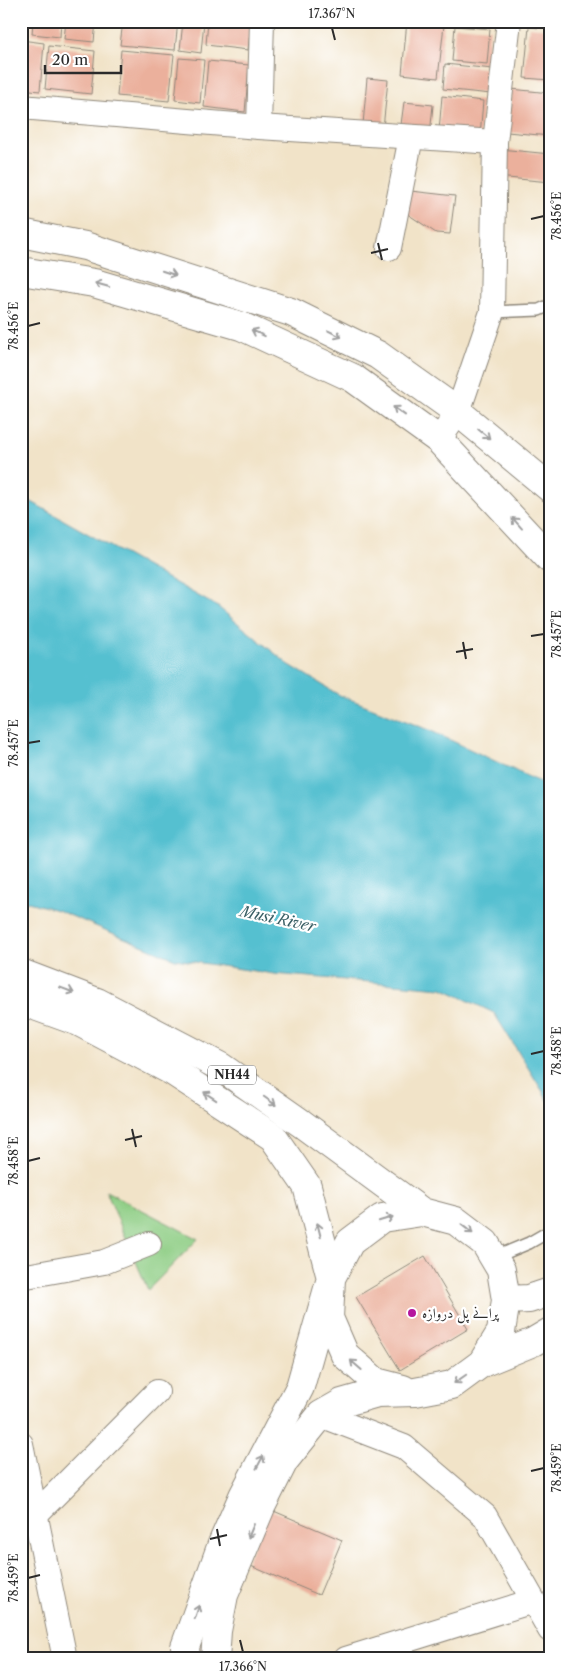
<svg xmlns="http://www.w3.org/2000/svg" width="571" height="1680" font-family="'Libre Caslon Text',Amiri,serif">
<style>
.green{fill:#8ecd84;stroke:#5c7c58}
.water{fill:#55c0d0;stroke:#40767e}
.building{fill:#ebb09c}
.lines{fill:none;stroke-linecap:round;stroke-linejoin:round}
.lane-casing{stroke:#8e877a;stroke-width:14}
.street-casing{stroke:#8e877a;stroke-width:26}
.secondary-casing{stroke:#8e877a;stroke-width:30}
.highway-casing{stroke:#8e877a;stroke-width:30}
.lane{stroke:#fff;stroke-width:11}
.street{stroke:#fff;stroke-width:24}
.secondary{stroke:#fff;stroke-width:28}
.highway{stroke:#fff;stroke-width:28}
.oneway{stroke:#a0a0a0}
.ticks{fill:none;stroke:#2b2b2b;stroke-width:2}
.poi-dot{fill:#b5179e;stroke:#fff;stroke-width:2}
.labels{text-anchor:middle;stroke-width:4.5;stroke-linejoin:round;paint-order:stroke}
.shield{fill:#fff;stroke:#6b6b6b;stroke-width:1}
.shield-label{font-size:12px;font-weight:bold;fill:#2b2b2b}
.poi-label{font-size:14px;fill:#2b2b2b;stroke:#fff;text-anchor:start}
.water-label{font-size:15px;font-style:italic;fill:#3a5f65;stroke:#fff}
.neatline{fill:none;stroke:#2b2b2b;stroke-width:2}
.ticks-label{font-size:12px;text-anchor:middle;fill:#2b2b2b}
</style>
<rect width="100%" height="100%" fill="#fff"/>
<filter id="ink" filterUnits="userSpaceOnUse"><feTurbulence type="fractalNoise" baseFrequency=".02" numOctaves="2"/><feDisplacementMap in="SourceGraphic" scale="10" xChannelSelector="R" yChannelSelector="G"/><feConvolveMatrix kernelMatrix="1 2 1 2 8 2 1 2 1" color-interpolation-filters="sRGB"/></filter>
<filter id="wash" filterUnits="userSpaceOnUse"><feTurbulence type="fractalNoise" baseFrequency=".0096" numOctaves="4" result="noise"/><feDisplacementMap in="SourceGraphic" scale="20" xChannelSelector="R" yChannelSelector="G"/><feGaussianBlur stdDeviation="1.12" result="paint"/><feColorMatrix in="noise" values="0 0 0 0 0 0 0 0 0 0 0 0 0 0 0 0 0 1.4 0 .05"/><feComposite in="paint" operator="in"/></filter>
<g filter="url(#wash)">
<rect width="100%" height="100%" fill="#f1e3c8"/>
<!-- green -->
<polygon class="green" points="106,1191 198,1239 148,1290"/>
<!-- water -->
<polygon class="water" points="21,496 218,607 288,664 339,695 429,730 550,787 550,1103 494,1013 442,988 274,974 175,959 57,910 21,900"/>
<g id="blocks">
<!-- building -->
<g class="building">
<polygon points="21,21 28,21 27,31 21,30"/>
<polygon points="33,21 61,21 60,37 32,34"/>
<polygon points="66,21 96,21 94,42 64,39"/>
<polygon points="123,21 178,21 175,50 120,45"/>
<polygon points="183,21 204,21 201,53 180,50"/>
<polygon points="208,21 251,21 248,50 206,45"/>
<polygon points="407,21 444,25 438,78 402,74"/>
<polygon points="455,26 490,29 487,64 452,61"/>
<polygon points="529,27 550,29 550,80 524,78"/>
<polygon points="21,40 44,43 40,91 21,89"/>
<polygon points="49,46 95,51 91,94 45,89"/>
<polygon points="121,50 174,55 169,101 117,96"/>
<polygon points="179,58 204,60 200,103 175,100"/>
<polygon points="208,61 249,65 245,112 204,107"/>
<polygon points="445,64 493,69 491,94 443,89"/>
<polygon points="367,78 388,80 383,128 363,125"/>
<polygon points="511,89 550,93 550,136 507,132"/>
<polygon points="442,96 483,101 480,136 439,131"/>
<polygon points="404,102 433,105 430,135 400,132"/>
<polygon points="500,149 550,154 550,182 497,177"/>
<polygon points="402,190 455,196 450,234 436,233 400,209"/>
<polygon points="425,1256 468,1329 400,1370 356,1297"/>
<polygon points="269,1509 342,1540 319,1595 246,1564"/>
</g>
</g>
</g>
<g filter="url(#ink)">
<use href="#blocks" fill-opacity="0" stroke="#8e877a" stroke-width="1"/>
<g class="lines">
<defs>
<g id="lane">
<polyline points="492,312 539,310 550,305"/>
<polyline points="493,1258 529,1243 550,1231"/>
</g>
<g id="street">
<polyline points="21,107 259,127 495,142"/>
<polyline points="259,127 262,21"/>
<polyline points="389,248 411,137"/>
<polyline points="439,440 458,412 492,312 495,142 509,21"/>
<polyline points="21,1277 104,1262 149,1244"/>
<polyline points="321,1415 404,1447 485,1516 550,1630"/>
<polyline points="21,1444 65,1659"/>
<polyline points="37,1513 157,1392"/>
<polyline points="346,1659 533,1601"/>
</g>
<g id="secondary">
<polyline points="21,233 85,246 291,312 378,355 458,412 550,488"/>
<polyline points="21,271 94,283 241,326 353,378 439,440 550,559"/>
<polyline points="506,1300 529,1299 550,1292"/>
<polyline points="482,1363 533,1342 550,1332"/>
</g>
<g id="highway">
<polyline points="21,973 97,1002 221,1067 301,1123 422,1212 456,1221 485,1243 501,1270 506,1300 501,1332 482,1363 452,1385 415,1392 377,1393 342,1403 321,1415 284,1461 261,1507 224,1595 217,1631 215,1659"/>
<polyline points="21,1001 79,1022 172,1071 273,1137 307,1186 331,1278 300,1387 243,1496 222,1544 185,1647 186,1659"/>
<polyline points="403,1389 376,1382 345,1355 329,1318 331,1278 350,1242 382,1218 422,1212"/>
</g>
</defs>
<!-- lane casing -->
<use href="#lane" class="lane-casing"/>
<!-- street casing -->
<use href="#street" class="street-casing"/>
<!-- secondary casing -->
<use href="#secondary" class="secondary-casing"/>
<!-- highway casing -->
<use href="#highway" class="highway-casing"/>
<!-- lane -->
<use href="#lane" class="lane"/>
<!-- street -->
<use href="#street" class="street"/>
<!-- secondary -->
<use href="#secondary" class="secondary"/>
<!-- highway -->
<use href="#highway" class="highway"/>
</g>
<!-- one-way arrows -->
<defs><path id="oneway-shaft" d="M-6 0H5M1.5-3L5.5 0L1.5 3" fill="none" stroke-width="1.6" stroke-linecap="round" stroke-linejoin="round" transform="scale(1.25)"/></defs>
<g class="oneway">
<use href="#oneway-shaft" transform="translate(169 273) rotate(18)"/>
<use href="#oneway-shaft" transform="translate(102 285) rotate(-164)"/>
<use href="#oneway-shaft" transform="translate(258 333) rotate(-155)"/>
<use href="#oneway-shaft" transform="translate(335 334) rotate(26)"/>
<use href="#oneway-shaft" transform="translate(399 411) rotate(-144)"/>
<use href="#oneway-shaft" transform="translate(484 434) rotate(39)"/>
<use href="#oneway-shaft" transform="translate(517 523) rotate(-132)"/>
<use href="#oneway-shaft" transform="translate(67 990) rotate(21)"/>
<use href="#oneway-shaft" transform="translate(210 1096) rotate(-147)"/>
<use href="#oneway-shaft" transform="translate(270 1101) rotate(35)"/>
<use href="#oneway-shaft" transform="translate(386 1219) rotate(-17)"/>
<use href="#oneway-shaft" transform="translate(467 1229) rotate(38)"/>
<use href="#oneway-shaft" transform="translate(319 1230) rotate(-104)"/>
<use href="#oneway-shaft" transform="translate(356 1365) rotate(-139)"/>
<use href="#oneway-shaft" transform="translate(460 1379) rotate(145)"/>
<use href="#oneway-shaft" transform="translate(260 1462) rotate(-62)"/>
<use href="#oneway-shaft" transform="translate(251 1531) rotate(113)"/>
<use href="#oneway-shaft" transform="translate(197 1612) rotate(-72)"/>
</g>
</g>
<!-- ticks -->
<path class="ticks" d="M 332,28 L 335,40M 531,219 L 544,216M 378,243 L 382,260M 371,253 L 388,249M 28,326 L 40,323M 531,636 L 544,634M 463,642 L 466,659M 456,652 L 473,649M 28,743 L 40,741M 531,1054 L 544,1051M 132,1129 L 136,1147M 125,1140 L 142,1136M 28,1161 L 40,1158M 531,1471 L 544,1468M 217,1529 L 220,1546M 210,1539 L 227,1535M 28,1578 L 40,1575M 240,1640 L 243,1652"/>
<!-- markers -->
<circle class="poi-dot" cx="412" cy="1313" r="5"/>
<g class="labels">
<!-- shield labels -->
<rect class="shield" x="208" y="1065.5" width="48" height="19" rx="4"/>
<g class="shield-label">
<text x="232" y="1079">NH44</text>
</g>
<!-- poi labels -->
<g class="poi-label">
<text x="422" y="1318">پرانے پل دروازہ</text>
</g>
<!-- water labels -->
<g class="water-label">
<text transform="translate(278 919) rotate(12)" y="5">Musi River</text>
</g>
</g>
<!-- margin -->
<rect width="571" height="1680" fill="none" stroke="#fff" stroke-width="55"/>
<!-- scale -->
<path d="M45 65v8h76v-8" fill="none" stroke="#2b2b2b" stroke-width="2.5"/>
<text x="52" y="65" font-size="15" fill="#2b2b2b" stroke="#ffffff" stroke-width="4" paint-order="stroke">20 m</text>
<rect x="28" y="28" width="516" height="1624" class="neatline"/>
<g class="ticks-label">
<text x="332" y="18">17.367°N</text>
<text transform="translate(557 216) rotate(-90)" y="4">78.456°E</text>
<text transform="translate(14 326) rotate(-90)" y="4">78.456°E</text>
<text transform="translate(557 634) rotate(-90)" y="4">78.457°E</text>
<text transform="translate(14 743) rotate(-90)" y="4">78.457°E</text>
<text transform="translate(557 1051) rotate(-90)" y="4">78.458°E</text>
<text transform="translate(14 1161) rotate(-90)" y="4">78.458°E</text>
<text transform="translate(557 1468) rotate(-90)" y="4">78.459°E</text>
<text transform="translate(14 1578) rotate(-90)" y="4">78.459°E</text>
<text x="243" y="1671">17.366°N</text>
</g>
</svg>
